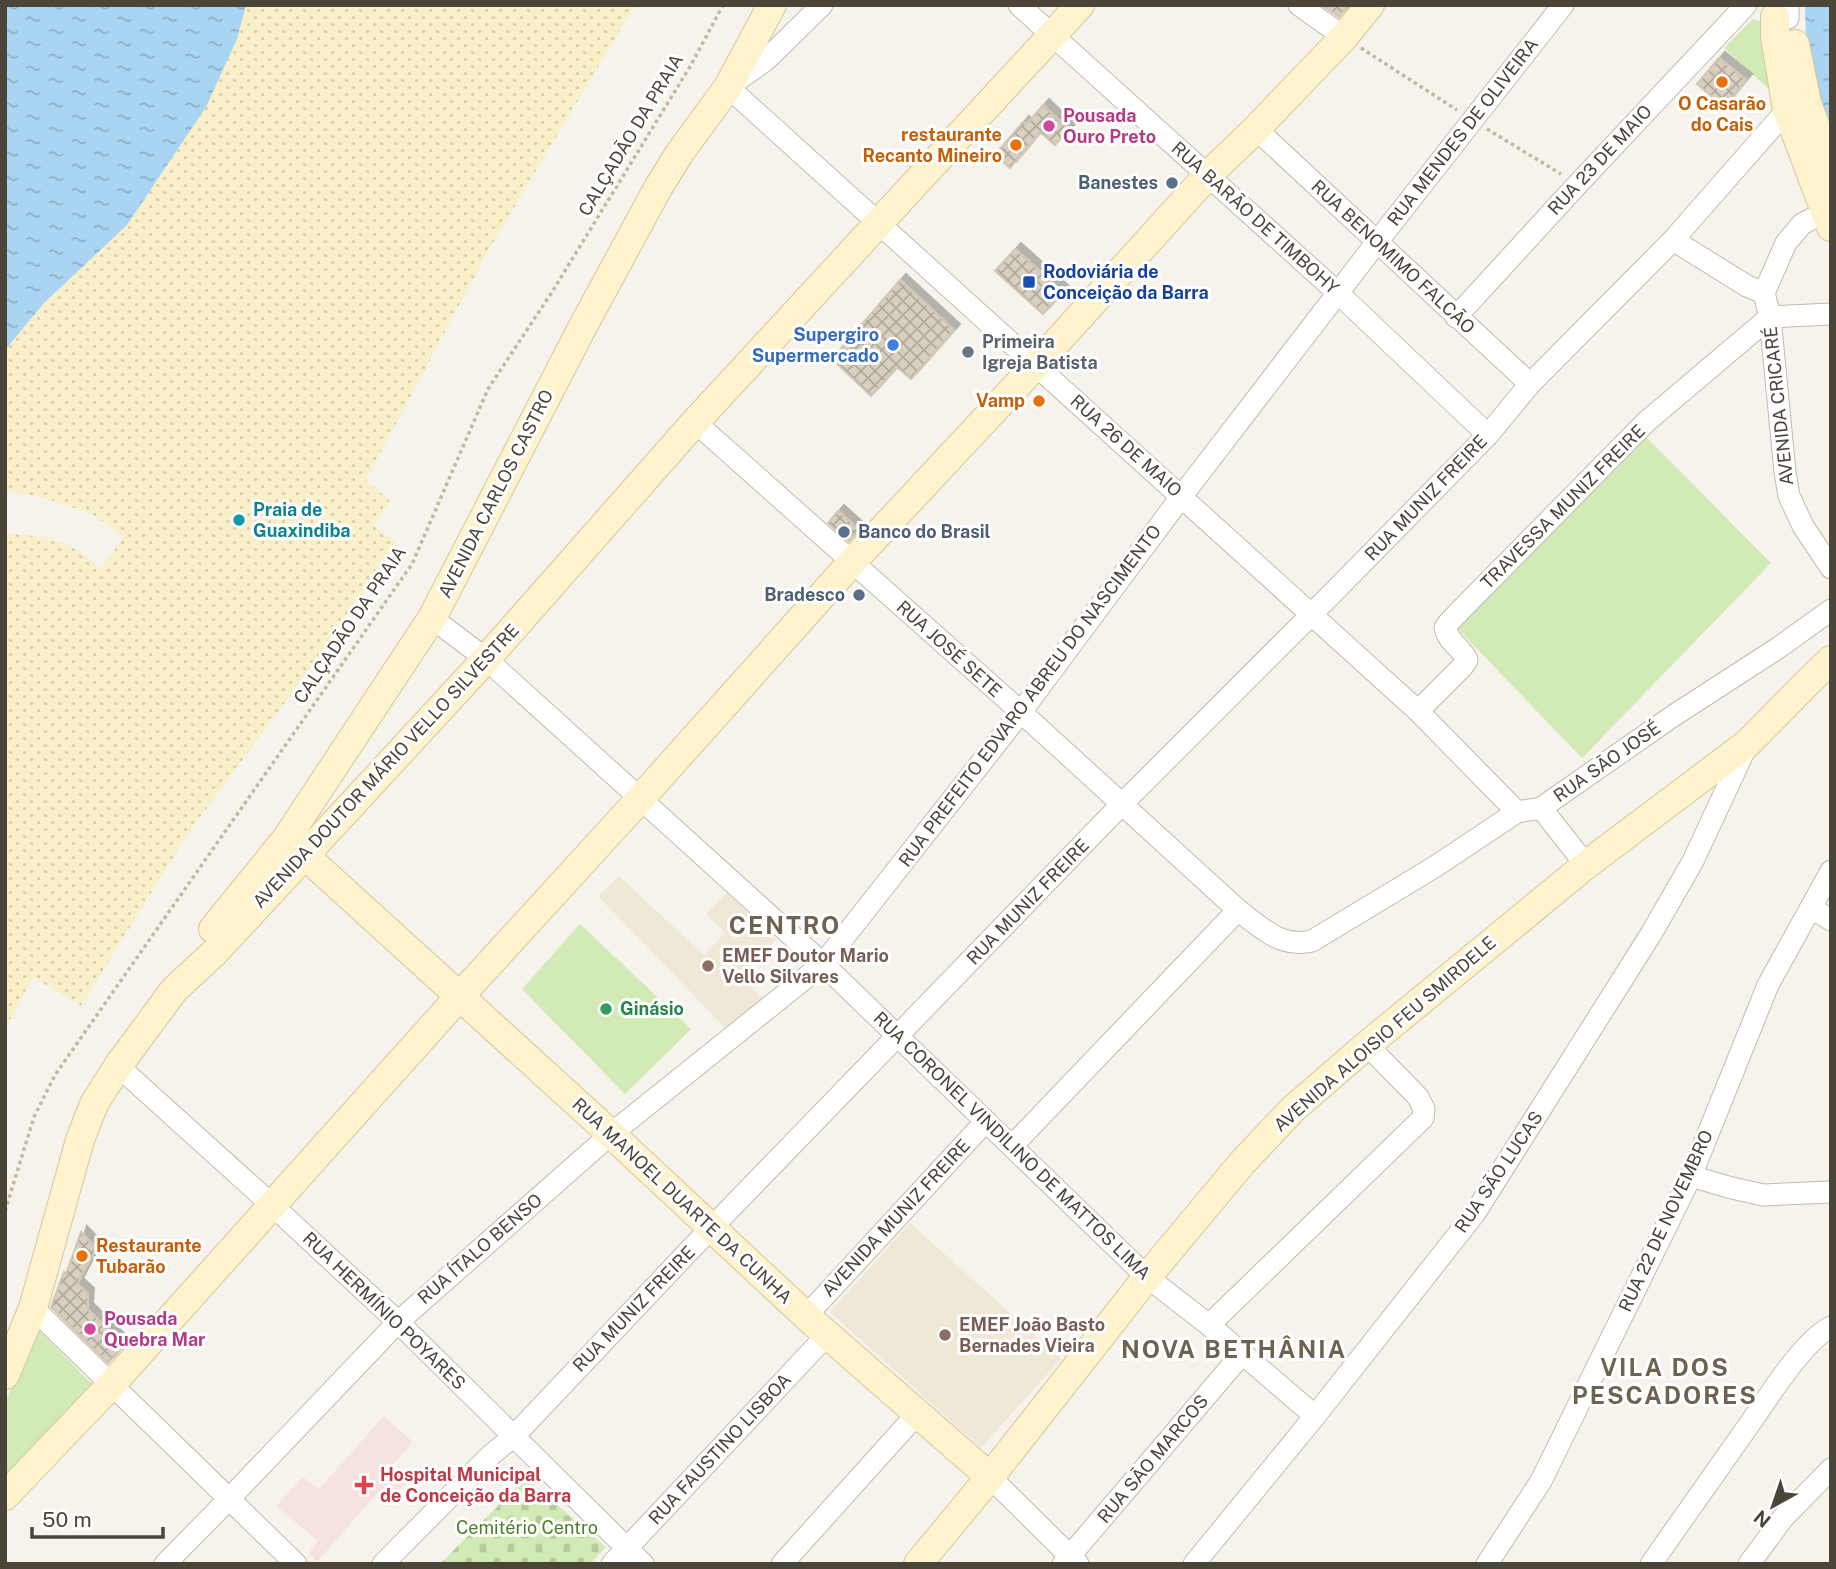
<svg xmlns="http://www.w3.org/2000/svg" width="1836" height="1569" font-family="'Public Sans',sans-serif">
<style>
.education{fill:#efe8d6}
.medical{fill:#f6e3e0}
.green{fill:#d2eab5}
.sand{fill:url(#sand-dots)}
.cemetery{fill:url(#cemetery-stones)}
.water{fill:url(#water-ripples)}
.building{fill:url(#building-cross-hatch);stroke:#d3c7b4;stroke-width:2;filter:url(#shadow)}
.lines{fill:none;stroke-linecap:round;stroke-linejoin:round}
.street-casing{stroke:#c2bbae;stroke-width:23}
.secondary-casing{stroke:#d6c79b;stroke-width:30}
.path{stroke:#c4b79f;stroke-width:3.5;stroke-dasharray:3.5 3.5;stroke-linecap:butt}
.street{stroke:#fff;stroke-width:21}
.secondary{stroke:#fff3cd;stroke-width:28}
.food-dot{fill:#e8710a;stroke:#fff;stroke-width:2.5}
.hotel-dot{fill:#d1479c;stroke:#fff;stroke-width:2.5}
.service-dot{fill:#5c6f8a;stroke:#fff;stroke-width:2.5}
.transit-dot{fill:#1a4fb4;stroke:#fff;stroke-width:2.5}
.shop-dot{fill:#3f7fe0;stroke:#fff;stroke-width:2.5}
.worship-dot{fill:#6b7280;stroke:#fff;stroke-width:2.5}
.culture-dot{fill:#0f9aa8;stroke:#fff;stroke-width:2.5}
.education-dot{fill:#8d6e63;stroke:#fff;stroke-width:2.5}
.leisure-dot{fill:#2e9e5b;stroke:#fff;stroke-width:2.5}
.health-dot{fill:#e0444e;stroke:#fff;stroke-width:2.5}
.labels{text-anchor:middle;stroke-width:6;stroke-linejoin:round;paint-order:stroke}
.food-label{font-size:18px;font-weight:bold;fill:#c56008;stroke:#fff;text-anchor:end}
.hotel-label{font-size:18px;font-weight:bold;fill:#b23c85;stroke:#fff;text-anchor:start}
.street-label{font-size:18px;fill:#4b4439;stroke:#fff}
.service-label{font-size:18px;font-weight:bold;fill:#4e5e75;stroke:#fff;text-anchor:end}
.transit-label{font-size:18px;font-weight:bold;fill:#164399;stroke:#fff;text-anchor:start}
.shop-label{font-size:18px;font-weight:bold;fill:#366cbe;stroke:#fff;text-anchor:end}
.worship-label{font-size:18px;font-weight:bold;fill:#5b616d;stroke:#fff;text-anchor:start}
.culture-label{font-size:18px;font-weight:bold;fill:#0d838f;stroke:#fff;text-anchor:start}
.education-label{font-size:18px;font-weight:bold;fill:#785e54;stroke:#fff;text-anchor:start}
.leisure-label{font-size:18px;font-weight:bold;fill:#27864d;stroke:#fff;text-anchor:start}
.health-label{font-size:18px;font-weight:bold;fill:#be3a42;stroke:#fff;text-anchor:start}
.park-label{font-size:18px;fill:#4a7f2a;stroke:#fff}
.district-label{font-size:24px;font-weight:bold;letter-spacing:2px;fill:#6e6250;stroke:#fff}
</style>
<defs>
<pattern id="sand-dots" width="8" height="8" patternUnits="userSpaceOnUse" patternTransform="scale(1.75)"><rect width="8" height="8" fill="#f9efc9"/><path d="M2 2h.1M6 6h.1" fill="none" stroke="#d7cead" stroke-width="1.8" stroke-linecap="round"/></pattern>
<pattern id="cemetery-stones" width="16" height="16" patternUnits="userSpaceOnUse" patternTransform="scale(1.75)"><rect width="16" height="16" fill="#d2eab5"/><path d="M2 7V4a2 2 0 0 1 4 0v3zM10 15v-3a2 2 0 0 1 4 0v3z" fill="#b6ca9c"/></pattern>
<pattern id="water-ripples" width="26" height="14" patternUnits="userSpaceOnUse" patternTransform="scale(1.75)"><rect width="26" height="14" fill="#a9d4f2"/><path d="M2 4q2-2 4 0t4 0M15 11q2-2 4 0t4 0" fill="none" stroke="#8caec5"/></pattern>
<pattern id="building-cross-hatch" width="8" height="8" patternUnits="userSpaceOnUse" patternTransform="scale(1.75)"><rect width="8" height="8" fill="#d8cfc1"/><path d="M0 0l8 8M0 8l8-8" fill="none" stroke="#b1aa9e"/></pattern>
<filter id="shadow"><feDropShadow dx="6" dy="-6" stdDeviation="0" flood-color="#0004"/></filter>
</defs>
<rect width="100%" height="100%" fill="#f6f3ec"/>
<!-- education -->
<g class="education">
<polygon points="619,876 704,955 725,933 706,914 727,892 776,940 741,977 766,1002 732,1035 598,896"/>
<polygon points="910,1223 1061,1359 981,1448 830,1312"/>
</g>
<!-- medical -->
<polygon class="medical" points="384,1416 413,1442 392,1466 408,1480 391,1500 380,1490 317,1562 308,1553 318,1541 276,1506 303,1477 319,1489"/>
<!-- green -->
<g class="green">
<polygon points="1753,19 1763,23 1785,104 1724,48"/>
<polygon points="1644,435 1771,563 1582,758 1456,627"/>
<polygon points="580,924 691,1029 625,1094 522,989"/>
<polygon points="33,1324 94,1386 5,1483 5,1405"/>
</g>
<!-- sand -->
<path class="sand" d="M 246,5 L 635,5 L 488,251 L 366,480 L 390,501 L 374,526 L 397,543 L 351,613 L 187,835 L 81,1006 L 33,977 L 5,1029 L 5,534 C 47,535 69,540 101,568 L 124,537 L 92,514 L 48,499 L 5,490 L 5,350 L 44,303 L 237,39 Z"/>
<!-- cemetery -->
<polygon class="cemetery" points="526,1478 606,1547 590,1564 440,1564"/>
<!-- water -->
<g class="water">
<polygon points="5,5 246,5 237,39 206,107 127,225 44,303 5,350"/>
<polygon points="1805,5 1831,5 1831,130 1811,67 1806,42"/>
</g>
<!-- building -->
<g class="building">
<polygon points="1322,5 1348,5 1339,17"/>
<polygon points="1719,58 1746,80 1724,107 1697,84"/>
<polygon points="1043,105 1069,130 1055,145 1040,132 1010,168 995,155 1023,122 1026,125"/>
<polygon points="1015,249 1063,292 1043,314 995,271"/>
<polygon points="900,280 954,330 911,379 897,367 871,396 832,359"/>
<polygon points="838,511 859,530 849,541 828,523"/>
<polygon points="81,1232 96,1248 77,1284 88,1294 87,1309 124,1345 108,1363 51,1307 64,1272 66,1274"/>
</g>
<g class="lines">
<defs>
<g id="street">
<polyline points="822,5 766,60 728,87 1418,711 1517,812"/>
<polyline points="1019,5 1338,293 1488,435"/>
<polyline points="1299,5 1344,37"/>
<polyline points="1788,5 1788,18"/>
<polyline points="1256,129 1530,384"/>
<polyline points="1831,209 1802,224 1786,243 1764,293 1770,317 1785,472 1789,496 1803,526 1831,568"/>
<polyline points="1673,240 1747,286 1764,293"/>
<polyline points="1456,317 1578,184 1746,5"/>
<path d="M 695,422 L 1021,712 L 1238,910 C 1262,928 1280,948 1312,941 L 1436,866 L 1517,812 L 1541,808 L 1673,716 L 1778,648 L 1831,610"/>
<polyline points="432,618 486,659 823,964 1147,1277 1209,1325 1315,1416"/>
<path d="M 1418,711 L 1463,666 L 1467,660 C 1461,647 1448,642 1445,628 L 1450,621 L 1646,422 L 1770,317 L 1831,314"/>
<polyline points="1541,808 1586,865"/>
<polyline points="1811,908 1831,920"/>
<polyline points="118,1066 272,1205 398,1322 643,1564"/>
<polyline points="1012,1146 1238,910"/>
<polyline points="1691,1176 1728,1187 1763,1195 1831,1192"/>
<polyline points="33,1308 296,1564"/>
<polyline points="806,1316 986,1121"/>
<polyline points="1209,1325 1423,1118 1424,1109 1418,1097 1367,1045"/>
<polyline points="990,1477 1078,1564"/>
<polyline points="165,1564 229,1499 398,1322 611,1134 823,964 1021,712 1181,497 1377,242 1563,5"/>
<polyline points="383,1564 491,1455 514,1436 690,1250 1122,804 1311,615 1488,435 1530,384 1673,240 1787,110 1799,105"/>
<polyline points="612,1564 827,1335"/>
<polyline points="782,1564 917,1414"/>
<polyline points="1063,1564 1242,1354"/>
<polyline points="1194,1564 1315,1416 1475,1213 1651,934 1693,861 1747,745"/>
<polyline points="1487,1564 1541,1481 1691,1176 1768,985 1831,871"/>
<path d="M 1651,1564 C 1685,1516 1718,1469 1751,1422 C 1769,1396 1804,1340 1831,1327"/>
<polyline points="1749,1564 1783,1518 1831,1469"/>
</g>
<g id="secondary">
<polyline points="1775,17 1775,37 1787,110 1831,227"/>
<polyline points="1795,44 1807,103 1831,168"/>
<polyline points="290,842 611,1134 806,1316 990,1477"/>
<polyline points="213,929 286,839 432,618 582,328 658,188 679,154 728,87 772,5"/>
<polyline points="5,1375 33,1308 80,1140 94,1104 118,1066 174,990 214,953 355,801 486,659 695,422 1080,5"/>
<polyline points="5,1496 111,1385 459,997 640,799 852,562 1036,365 1208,175 1256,129 1344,37 1370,5"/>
<polyline points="918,1564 990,1477 1147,1277 1242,1163 1293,1109 1367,1045 1586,865 1748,743 1811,679 1831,660"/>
</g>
</defs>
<!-- street casing -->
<use href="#street" class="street-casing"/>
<!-- secondary casing -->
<use href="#secondary" class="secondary-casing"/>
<!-- path -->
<g class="path">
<polyline points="1361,48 1457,110"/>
<polyline points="1487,129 1561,174"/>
<polyline points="5,1211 34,1117 55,1075 412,564 488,389 552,292 691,65 723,5"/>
</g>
<!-- street -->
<use href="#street" class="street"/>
<!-- secondary -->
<use href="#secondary" class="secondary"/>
</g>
<!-- markers -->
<g class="food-dot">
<circle cx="1722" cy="82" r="7"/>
<circle cx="1016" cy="145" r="7"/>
<circle cx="1039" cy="401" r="7"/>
<circle cx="82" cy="1256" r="7"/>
</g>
<g class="hotel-dot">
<circle cx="1049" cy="126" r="7"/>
<circle cx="90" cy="1329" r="7"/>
</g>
<g class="service-dot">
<circle cx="1172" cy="183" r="7"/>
<circle cx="844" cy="532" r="7"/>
<circle cx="859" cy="595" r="7"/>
</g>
<rect class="transit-dot" x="1022" y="275" width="14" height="14" rx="3.5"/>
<circle class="shop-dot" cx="893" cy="345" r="7"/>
<circle class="worship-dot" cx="968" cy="352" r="7"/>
<circle class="culture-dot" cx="239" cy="520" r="7"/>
<g class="education-dot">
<circle cx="708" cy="966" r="7"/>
<circle cx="945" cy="1335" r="7"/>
</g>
<circle class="leisure-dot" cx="606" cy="1009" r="7"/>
<path class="health-dot" d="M360.5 1474.5h7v7h7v7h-7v7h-7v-7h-7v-7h7z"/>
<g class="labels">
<!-- food labels -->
<g class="food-label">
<text x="1722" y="110" text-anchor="middle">O Casarão<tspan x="1722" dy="21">do Cais</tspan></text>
<text x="1002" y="141">restaurante<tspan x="1002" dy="21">Recanto Mineiro</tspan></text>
<text x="1025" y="407">Vamp</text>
<text x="96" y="1252" text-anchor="start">Restaurante<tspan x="96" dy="21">Tubarão</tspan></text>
</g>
<!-- hotel labels -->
<g class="hotel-label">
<text x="1063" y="122">Pousada<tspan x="1063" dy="21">Ouro Preto</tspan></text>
<text x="104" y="1325">Pousada<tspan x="104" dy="21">Quebra Mar</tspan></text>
</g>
<!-- street labels -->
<g class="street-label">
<text transform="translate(1463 132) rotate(-52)" y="6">RUA MENDES DE OLIVEIRA</text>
<text transform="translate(631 135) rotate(-59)" y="6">CALÇADÃO DA PRAIA</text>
<text transform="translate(1600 160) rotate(-47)" y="6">RUA 23 DE MAIO</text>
<text transform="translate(1255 218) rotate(42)" y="6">RUA BARÃO DE TIMBOHY</text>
<text transform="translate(1393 257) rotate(43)" y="6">RUA BENOMIMO FALCÃO</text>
<text transform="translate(1779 406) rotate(-96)" y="6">AVENIDA CRICARÉ</text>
<text transform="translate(1126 446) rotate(42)" y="6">RUA 26 DE MAIO</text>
<text transform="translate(496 494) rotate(-63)" y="6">AVENIDA CARLOS CASTRO</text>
<text transform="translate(1426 498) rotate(-46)" y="6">RUA MUNIZ FREIRE</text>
<text transform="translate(1563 507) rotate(-45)" y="6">TRAVESSA MUNIZ FREIRE</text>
<text transform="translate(350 625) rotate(-56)" y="6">CALÇADÃO DA PRAIA</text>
<text transform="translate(949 649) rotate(42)" y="6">RUA JOSÉ SETE</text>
<text transform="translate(1030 696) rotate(-53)" y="6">RUA PREFEITO EDVARO ABREU DO NASCIMENTO</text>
<text transform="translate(1607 762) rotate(-35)" y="6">RUA SÃO JOSÉ</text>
<text transform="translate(386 766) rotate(-47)" y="6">AVENIDA DOUTOR MÁRIO VELLO SILVESTRE</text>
<text transform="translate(1028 902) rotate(-46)" y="6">RUA MUNIZ FREIRE</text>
<text transform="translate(1385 1034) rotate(-41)" y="6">AVENIDA ALOISIO FEU SMIRDELE</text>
<text transform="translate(1012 1146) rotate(44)" y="6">RUA CORONEL VINDILINO DE MATTOS LIMA</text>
<text transform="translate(1499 1172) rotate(-56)" y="6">RUA SÃO LUCAS</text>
<text transform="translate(682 1201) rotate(43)" y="6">RUA MANOEL DUARTE DA CUNHA</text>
<text transform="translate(896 1218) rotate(-47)" y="6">AVENIDA MUNIZ FREIRE</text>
<text transform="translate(1666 1221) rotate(-65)" y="6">RUA 22 DE NOVEMBRO</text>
<text transform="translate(480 1249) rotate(-41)" y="6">RUA ÍTALO BENSO</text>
<text transform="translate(634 1309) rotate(-46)" y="6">RUA MUNIZ FREIRE</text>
<text transform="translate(384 1311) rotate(44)" y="6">RUA HERMÍNIO POYARES</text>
<text transform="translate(720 1449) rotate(-47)" y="6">RUA FAUSTINO LISBOA</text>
<text transform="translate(1153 1459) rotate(-50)" y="6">RUA SÃO MARCOS</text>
</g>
<!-- service labels -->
<g class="service-label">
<text x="1158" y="189">Banestes</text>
<text x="858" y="538" text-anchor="start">Banco do Brasil</text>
<text x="845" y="601">Bradesco</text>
</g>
<!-- transit labels -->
<g class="transit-label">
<text x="1043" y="278">Rodoviária de<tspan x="1043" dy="21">Conceição da Barra</tspan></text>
</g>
<!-- shop labels -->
<g class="shop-label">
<text x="879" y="341">Supergiro<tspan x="879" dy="21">Supermercado</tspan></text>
</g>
<!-- worship labels -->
<g class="worship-label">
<text x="982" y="348">Primeira<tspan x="982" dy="21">Igreja Batista</tspan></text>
</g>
<!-- culture labels -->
<g class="culture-label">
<text x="253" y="516">Praia de<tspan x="253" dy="21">Guaxindiba</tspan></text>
</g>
<!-- education labels -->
<g class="education-label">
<text x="722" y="962">EMEF Doutor Mario<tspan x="722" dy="21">Vello Silvares</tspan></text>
<text x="959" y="1331">EMEF João Basto<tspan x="959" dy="21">Bernades Vieira</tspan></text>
</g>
<!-- leisure labels -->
<g class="leisure-label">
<text x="620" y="1015">Ginásio</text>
</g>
<!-- health labels -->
<g class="health-label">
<text x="380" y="1481">Hospital Municipal<tspan x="380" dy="21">de Conceição da Barra</tspan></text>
</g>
<!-- park labels -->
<g class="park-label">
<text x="527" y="1534">Cemitério Centro</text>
</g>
<!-- district labels -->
<g class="district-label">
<text x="785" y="934">CENTRO</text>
<text x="1234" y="1358">NOVA BETHÂNIA</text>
<text x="1665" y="1376">VILA DOS<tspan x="1665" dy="28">PESCADORES</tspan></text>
</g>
</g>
<!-- border -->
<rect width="1836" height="1569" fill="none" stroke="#4b4439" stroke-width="14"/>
<!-- north arrow -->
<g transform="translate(1773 1506) rotate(220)" stroke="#ffffff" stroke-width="5" paint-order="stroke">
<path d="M0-5L12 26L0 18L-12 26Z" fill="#4b4439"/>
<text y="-10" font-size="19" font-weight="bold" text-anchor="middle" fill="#4b4439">N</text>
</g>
<!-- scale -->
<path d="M32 1527v10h131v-10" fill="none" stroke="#4b4439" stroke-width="3.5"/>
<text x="42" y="1527" font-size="21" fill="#4b4439" stroke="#ffffff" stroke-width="5" paint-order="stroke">50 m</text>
</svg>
